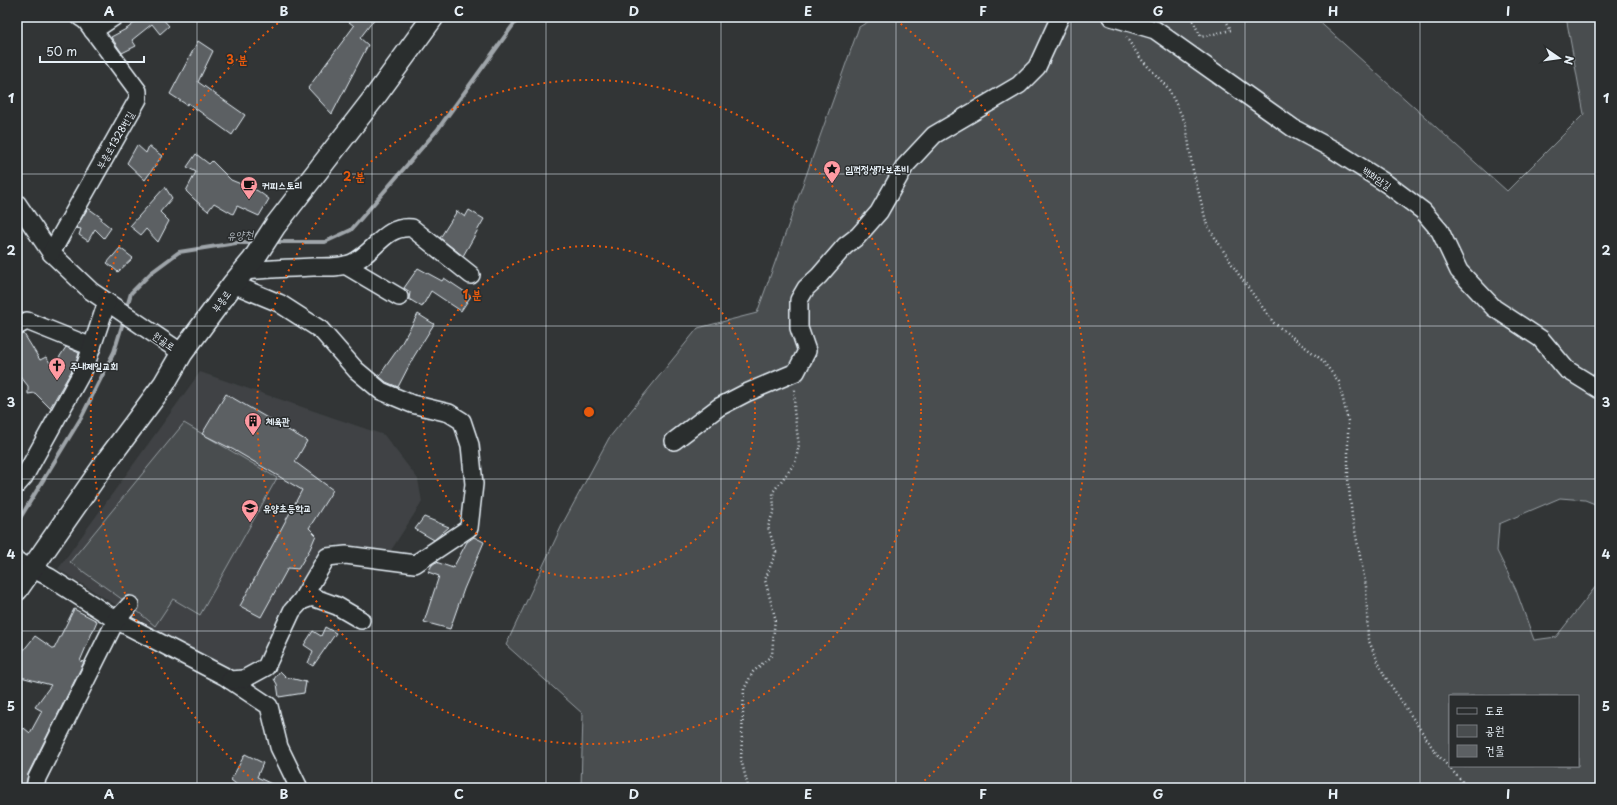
<svg xmlns="http://www.w3.org/2000/svg" width="1617" height="805" font-family="'Playpen Sans','Poor Story',sans-serif">
<style>
.built{fill:#3f4244}
.green{fill:#494d4f;stroke:#989fa4;fill-rule:evenodd}
.lines{fill:none;stroke-linecap:round;stroke-linejoin:round}
.stream{stroke:#9fa5aa;stroke-width:4}
.building{fill:#5c6063;stroke:#e8f1f8}
.minor-casing{stroke:#e8f1f8;stroke-width:20}
.major-casing{stroke:#e8f1f8;stroke-width:24}
.path{stroke:#e8f1f8;stroke-width:2.5;stroke-dasharray:1 3;stroke-linecap:butt}
.minor{stroke:#2a2d2e;stroke-width:17}
.major{stroke:#2a2d2e;stroke-width:21}
.grid{fill:none;stroke:#e8f1f8;stroke-width:1;stroke-opacity:0.55}
.ring{fill:none;stroke:#e8590c;stroke-width:2;stroke-dasharray:2 4}
.labels{text-anchor:middle;stroke-width:3;stroke-linejoin:round;paint-order:stroke}
.street-label{font-size:10px;fill:#e8f1f8;stroke:#2a2d2e}
.poi-label{font-size:10px;font-weight:bold;fill:#e8f1f8;stroke:#2a2d2e;text-anchor:start}
.water-label{font-size:11px;font-style:italic;fill:#b1b8be;stroke:#2a2d2e}
.centre{fill:#e8590c;stroke:#2a2d2e;stroke-width:2}
.ring-label{font-size:12px;text-anchor:middle;font-weight:bold;fill:#e8590c;stroke:#2a2d2e;stroke-width:3;stroke-linejoin:round;paint-order:stroke}
.neatline{fill:none;stroke:#e8f1f8;stroke-width:1.5}
.grid-label{font-size:13px;text-anchor:middle;font-weight:bold;fill:#e8f1f8}
</style>
<rect width="100%" height="100%" fill="#323536"/>
<filter id="ink" filterUnits="userSpaceOnUse"><feTurbulence type="fractalNoise" baseFrequency=".025" numOctaves="2"/><feDisplacementMap in="SourceGraphic" scale="8" xChannelSelector="R" yChannelSelector="G"/><feConvolveMatrix kernelMatrix="1 2 1 2 8 2 1 2 1" color-interpolation-filters="sRGB"/></filter>
<g filter="url(#ink)">
<!-- built -->
<polygon class="built" points="200,372 384,435 418,479 422,502 388,555 335,544 324,553 263,655 238,673 193,653 58,569"/>
<!-- green -->
<g class="green">
<path d="M 876,17 L 1314,17 L 1507,191 L 1584,114 L 1566,17 L 1600,17 L 1600,506 L 1585,500 L 1560,498 L 1499,524 L 1497,551 L 1516,590 L 1534,640 L 1556,637 L 1600,581 L 1600,788 L 581,788 L 583,714 L 506,645 L 563,523 L 609,438 L 698,328 L 757,313 L 859,27 ZM 1450,696 L 1578,696 L 1578,766 L 1450,766 Z"/>
<polygon points="184,423 277,478 200,615 173,599 155,626 130,605 70,562"/>
</g>
<g class="lines">
<!-- stream -->
<g class="stream">
<polyline points="272,242 325,242 351,230 438,129 519,17"/>
<polyline points="126,310 131,293 152,272 179,252 236,243 257,243"/>
<polyline points="17,523 81,418 114,352 124,319"/>
</g>
</g>
<!-- building -->
<g class="building">
<polygon points="142,17 161,17 169,26 160,34 152,24 132,40 136,46 122,53 111,37 128,28"/>
<polygon points="343,17 376,17 360,38 368,45 332,114 308,88 354,26"/>
<polygon points="198,41 213,51 198,82 245,115 232,135 188,103 187,105 170,94"/>
<polygon points="137,145 146,153 149,146 162,156 145,180 127,163"/>
<polygon points="196,154 209,164 212,161 231,180 258,191 269,199 259,216 237,206 233,214 214,203 208,211 194,199 186,191 196,172 187,167"/>
<polygon points="165,187 172,198 160,212 169,221 158,242 146,229 141,235 130,226"/>
<polygon points="88,208 102,218 101,220 111,228 104,238 95,229 88,241 79,235 81,229 76,228"/>
<polygon points="469,210 484,219 463,256 440,238 457,211 465,217"/>
<polygon points="120,248 133,258 118,272 107,263"/>
<polygon points="418,268 442,281 444,278 471,296 461,311 431,291 422,307 409,299 410,292 404,288"/>
<polygon points="418,314 434,324 413,358 398,387 386,382 379,376 400,346"/>
<polygon points="24,334 40,360 46,357 53,367 66,347 79,353 76,363 50,408 35,393 28,394 28,386 17,372 17,336"/>
<polygon points="226,394 307,441 295,462 333,490 309,528 316,535 310,549 298,569 288,568 261,617 240,606 302,490 234,450 202,434"/>
<polygon points="424,517 449,527 434,540 415,529"/>
<polygon points="474,537 484,542 464,589 450,629 424,622 439,576 428,572 432,565 436,562 453,568 467,542"/>
<polygon points="74,609 97,621 80,661 84,662 28,774 25,788 17,788 17,737 24,728 30,733 42,711 35,707 51,685 17,676 23,651 35,636 54,649"/>
<polygon points="325,627 336,633 313,666 308,663 313,651 304,645 313,631 321,636"/>
<polygon points="280,671 286,677 306,682 304,693 279,697 277,684 274,679"/>
<polygon points="245,754 263,763 257,777 280,788 241,788 231,780"/>
</g>
<g class="lines">
<defs>
<g id="minor">
<polyline points="1111,17 1155,30 1293,128 1334,150 1387,184 1423,211 1440,231 1459,271 1494,308 1541,339 1566,369 1600,390"/>
<polyline points="93,31 114,17"/>
<polyline points="17,203 51,253 91,291 182,353"/>
<polyline points="51,253 138,99 138,91 86,21 80,17"/>
<polyline points="345,265 399,297"/>
<path d="M 245,271 C 268,269 290,268 313,267 C 327,267 340,268 352,263 C 375,253 384,225 412,228 L 471,275"/>
<polyline points="17,326 27,321 92,347"/>
<polyline points="674,441 719,407 746,393 796,372 807,351 799,328 799,300 806,288 819,276 845,246 858,236 879,212 905,166 934,135 1019,85 1037,67 1060,17"/>
<polyline points="17,485 24,477 85,367 107,302"/>
<polyline points="17,561 49,577 116,620 224,676 269,706 279,747 299,788"/>
<polyline points="301,601 312,597 337,606 361,620"/>
<polyline points="230,680 244,679 266,667 292,611 301,601 327,557 346,555 415,564 469,528 474,484 470,445 462,421 449,413 412,404 381,391 356,370 321,330 279,303 233,284"/>
<polyline points="35,788 37,778 116,620 130,605"/>
</g>
<polyline id="major" points="17,590 106,462 164,384 182,353 233,284 253,260 275,226 377,94 433,17"/>
</defs>
<!-- minor casing -->
<use href="#minor" class="minor-casing"/>
<!-- major casing -->
<use href="#major" class="major-casing"/>
<!-- path -->
<g class="path">
<polyline points="1191,17 1201,37 1231,30 1224,17"/>
<polyline points="1126,37 1141,59 1168,88 1186,124 1192,166 1207,225 1239,275 1274,323 1322,360 1339,382 1348,421 1348,479 1352,516 1366,586 1368,639 1384,675 1436,753 1468,788"/>
<polyline points="742,788 748,787 741,759 744,689 753,672 772,655 775,617 765,580 776,552 768,527 774,510 773,492 795,463 799,445 794,411 795,387"/>
</g>
<!-- minor -->
<use href="#minor" class="minor"/>
<!-- major -->
<use href="#major" class="major"/>
</g>
</g>
<!-- grid -->
<path class="grid" d="M 197,17 L 197,788M 372,17 L 372,788M 546,17 L 546,788M 721,17 L 721,788M 896,17 L 896,788M 1071,17 L 1071,788M 1245,17 L 1245,788M 1420,17 L 1420,788M 17,174 L 1600,174M 17,326 L 1600,326M 17,479 L 1600,479M 17,631 L 1600,631"/>
<!-- distance rings -->
<g class="ring">
<circle cx="589" cy="412" r="166"/>
<circle cx="589" cy="412" r="332"/>
<path d="M262 788A498 498 0 0 1 282 20M896 20A498 498 0 0 1 916 788"/>
</g>
<!-- icons -->
<defs>
<symbol id="sight-pin" viewBox="-11 -11 22 30"><path d="M0 17L-7.5 6A9.5 9.5 0 1 1 7.5 6Z" fill="#ff9aa2" stroke="#2a2d2e"/><path d="M0-6L1.8-2.2L6-1.7L2.9 1.2L3.7 5.4L0 3.3L-3.7 5.4L-2.9 1.2L-6-1.7L-1.8-2.2Z" fill="#111"/></symbol>
<symbol id="cafe-pin" viewBox="-11 -11 22 30"><path d="M0 17L-7.5 6A9.5 9.5 0 1 1 7.5 6Z" fill="#ff9aa2" stroke="#2a2d2e"/><path d="M-5.5-4.5H6V0H3Q3 3.5 0 3.5H-2.5Q-5.5 3.5-5.5 0ZM3-3.2v2h1.7v-2ZM-6 4.5H4V6H-6Z" fill="#111"/></symbol>
<symbol id="church-pin" viewBox="-11 -11 22 30"><path d="M0 17L-7.5 6A9.5 9.5 0 1 1 7.5 6Z" fill="#ff9aa2" stroke="#2a2d2e"/><path d="M-1.2-6h2.4v3.5h3.3v2.4h-3.3V6h-2.4V-.1h-3.3v-2.4h3.3Z" fill="#111"/></symbol>
<symbol id="building-pin" viewBox="-11 -11 22 30"><path d="M0 17L-7.5 6A9.5 9.5 0 1 1 7.5 6Z" fill="#ff9aa2" stroke="#2a2d2e"/><path d="M-4-6H4V6H1V3H-1V6H-4ZM-2.5-4.3h1.7v1.8h-1.7ZM.8-4.3h1.7v1.8H.8ZM-2.5-1h1.7V.8h-1.7ZM.8-1h1.7V.8H.8Z" fill="#111"/></symbol>
<symbol id="school-pin" viewBox="-11 -11 22 30"><path d="M0 17L-7.5 6A9.5 9.5 0 1 1 7.5 6Z" fill="#ff9aa2" stroke="#2a2d2e"/><path d="M0-5L7-2L0 1L-7-2ZM-4 1L0 2.5L4 1V4Q0 6-4 4Z" fill="#111"/></symbol>
</defs>
<g fill-rule="evenodd">
<use href="#sight-pin" x="822" y="159" width="20" height="27"/>
<use href="#cafe-pin" x="239" y="175" width="20" height="27"/>
<use href="#church-pin" x="47" y="356" width="20" height="27"/>
<use href="#building-pin" x="243" y="411" width="20" height="27"/>
<use href="#school-pin" x="240" y="498" width="20" height="27"/>
</g>
<g class="labels">
<!-- street labels -->
<g class="street-label">
<text transform="translate(115 140) rotate(-60)" y="4">부흥로1328번길</text>
<text transform="translate(1377 178) rotate(34)" y="4">백화암길</text>
<text transform="translate(221 301) rotate(-53)" y="4">부흥로</text>
<text transform="translate(164 341) rotate(35)" y="4">원골로</text>
</g>
<!-- poi labels -->
<g class="poi-label">
<text x="845" y="173">임꺽정생가보존비</text>
<text x="262" y="189">커피스토리</text>
<text x="70" y="370">주내제일교회</text>
<text x="266" y="425">체육관</text>
<text x="263" y="512">유양초등학교</text>
</g>
<!-- water labels -->
<g class="water-label">
<text transform="translate(240 235) rotate(-4)" y="4">유양천</text>
</g>
</g>
<circle cx="589" cy="412" r="6" class="centre"/>
<g class="ring-label">
<text x="237" y="64">3 분</text>
<text x="354" y="181">2 분</text>
<text x="472" y="299">1 분</text>
</g>
<!-- margin -->
<rect width="1617" height="805" fill="none" stroke="#2a2d2e" stroke-width="44"/>
<!-- legend -->
<rect x="1449" y="695" width="130" height="72" fill="#2a2d2e" stroke="#767b7f"/>
<rect x="1457" y="708" width="20" height="6" fill="#2a2d2e" stroke="#767b7f"/>
<text x="1485" y="715" font-size="12" fill="#e8f1f8">도로</text>
<rect x="1457" y="725" width="20" height="12" fill="#494d4f" stroke="#767b7f"/>
<text x="1485" y="735" font-size="12" fill="#e8f1f8">공원</text>
<rect x="1457" y="745" width="20" height="12" fill="#5c6063" stroke="#767b7f"/>
<text x="1485" y="755" font-size="12" fill="#e8f1f8">건물</text>
<!-- north arrow -->
<g transform="translate(1559 58) rotate(103)" stroke="#2a2d2e" stroke-width="3" paint-order="stroke">
<path d="M0-3L7 15L0 10L-7 15Z" fill="#e8f1f8"/>
<text y="-6" font-size="11" font-weight="bold" text-anchor="middle" fill="#e8f1f8">N</text>
</g>
<!-- scale -->
<path d="M40 56v6h104v-6" fill="none" stroke="#e8f1f8" stroke-width="2"/>
<text x="46" y="56" font-size="12" fill="#e8f1f8" stroke="#2a2d2e" stroke-width="3" paint-order="stroke">50 m</text>
<rect x="22" y="22" width="1573" height="761" class="neatline"/>
<g class="grid-label">
<text x="109" y="16">A</text>
<text x="284" y="16">B</text>
<text x="459" y="16">C</text>
<text x="634" y="16">D</text>
<text x="808" y="16">E</text>
<text x="983" y="16">F</text>
<text x="1158" y="16">G</text>
<text x="1333" y="16">H</text>
<text x="1508" y="16">I</text>
<text x="11" y="103">1</text>
<text x="1606" y="103">1</text>
<text x="11" y="255">2</text>
<text x="1606" y="255">2</text>
<text x="11" y="407">3</text>
<text x="1606" y="407">3</text>
<text x="11" y="559">4</text>
<text x="1606" y="559">4</text>
<text x="11" y="711">5</text>
<text x="1606" y="711">5</text>
<text x="109" y="799">A</text>
<text x="284" y="799">B</text>
<text x="459" y="799">C</text>
<text x="634" y="799">D</text>
<text x="808" y="799">E</text>
<text x="983" y="799">F</text>
<text x="1158" y="799">G</text>
<text x="1333" y="799">H</text>
<text x="1508" y="799">I</text>
</g>
</svg>
